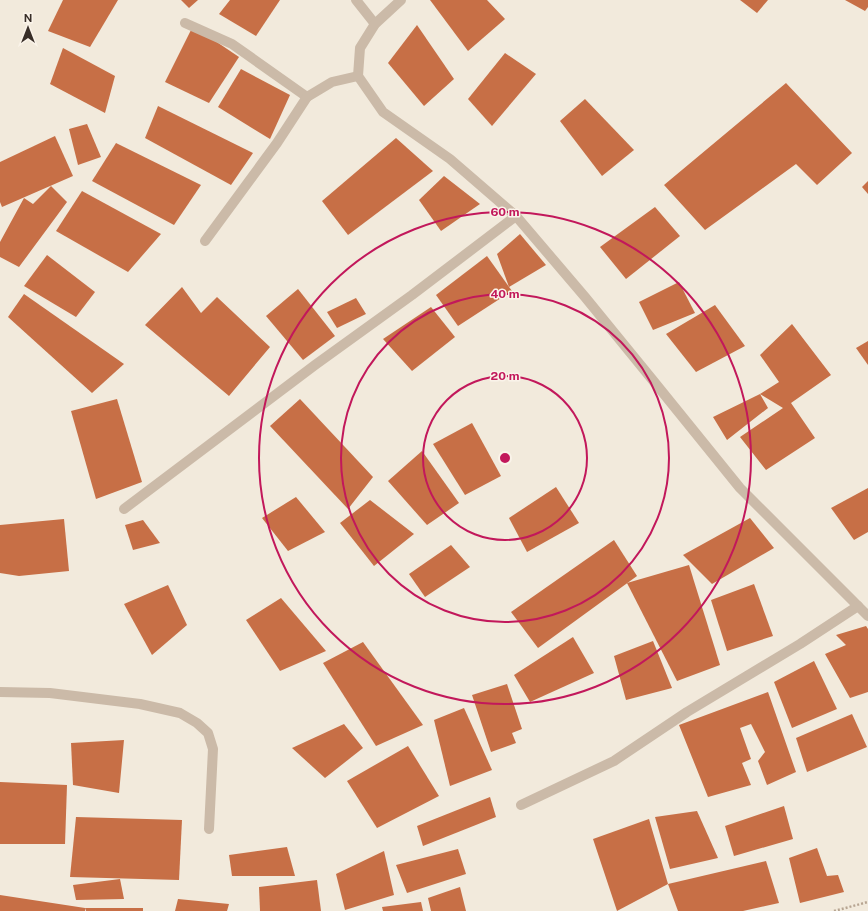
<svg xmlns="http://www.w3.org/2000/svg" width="868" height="911" font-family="'Public Sans',sans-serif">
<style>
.building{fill:#c76f46}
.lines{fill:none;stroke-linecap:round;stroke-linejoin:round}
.path{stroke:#b7a592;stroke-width:2.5;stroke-dasharray:2 2;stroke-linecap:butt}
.minor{stroke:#cbbaa8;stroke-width:10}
.ring{fill:none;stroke:#c2185b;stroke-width:2}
.centre{fill:#c2185b;stroke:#faf3e9;stroke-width:2}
.ring-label{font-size:12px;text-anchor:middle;font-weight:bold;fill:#c2185b;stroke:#faf3e9;stroke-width:3;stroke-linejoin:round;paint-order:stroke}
</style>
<rect width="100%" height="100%" fill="#f2eadc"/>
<!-- building -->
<g class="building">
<polygon points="63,0 118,0 90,47 48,31"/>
<polygon points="181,0 198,0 189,8"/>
<polygon points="230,0 280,0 256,36 219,14"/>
<polygon points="430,0 487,0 505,19 468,51"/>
<polygon points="740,0 768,0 757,13"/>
<polygon points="845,0 868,0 868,7 865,11"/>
<polygon points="417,25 454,79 424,106 388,63"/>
<polygon points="193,26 239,57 209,103 165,82"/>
<polygon points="63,48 115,76 105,113 50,84"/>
<polygon points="505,53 536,74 492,126 468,99"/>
<polygon points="241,69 290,95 270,139 218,107"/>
<polygon points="786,83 852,153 817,185 796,164 705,230 664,185"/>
<polygon points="585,99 634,150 602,176 560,121"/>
<polygon points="158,106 253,153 231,185 145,138"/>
<polygon points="87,124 101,157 78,165 69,129"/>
<polygon points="55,136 73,176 2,207 0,202 0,162"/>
<polygon points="396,138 433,171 348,235 322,201"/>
<polygon points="116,143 201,185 174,225 92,181"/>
<polygon points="444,176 480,204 441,231 419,200"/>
<polygon points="868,181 868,194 862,187"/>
<polygon points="51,186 67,202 19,267 0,257 0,242 24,198 33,204"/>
<polygon points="82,191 161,234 128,272 56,231"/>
<polygon points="655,207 680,236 626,279 600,247"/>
<polygon points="520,234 546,265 509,287 497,254"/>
<polygon points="47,255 95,292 76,317 24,286"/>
<polygon points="487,256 512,291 458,326 436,295"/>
<polygon points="679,282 695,313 653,330 639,302"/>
<polygon points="182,287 201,313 217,297 270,347 229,396 145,325"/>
<polygon points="298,289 335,336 303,360 266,316"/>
<polygon points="24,294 124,364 92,393 8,317"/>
<polygon points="356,298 366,314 337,328 327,312"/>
<polygon points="715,305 745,346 696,372 666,334"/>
<polygon points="431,307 455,337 412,371 383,339"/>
<polygon points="792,324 831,375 791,403 815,438 766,470 740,437 783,408 760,394 768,408 727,440 713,417 760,394 779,382 760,355"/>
<polygon points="868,341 868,365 856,348"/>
<polygon points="117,399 142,482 96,499 71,411"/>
<polygon points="300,399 373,477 348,509 270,426"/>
<polygon points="472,423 501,476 465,495 433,444"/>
<polygon points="422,451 459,503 427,525 388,481"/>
<polygon points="556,487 579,523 527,552 509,518"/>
<polygon points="868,488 868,532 854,540 831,508"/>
<polygon points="296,497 325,532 288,551 262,518"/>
<polygon points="370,500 414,534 374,566 340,523"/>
<polygon points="750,518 774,548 712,584 683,555"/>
<polygon points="64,519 69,571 19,576 0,573 0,525"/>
<polygon points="143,520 160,543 133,550 125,525"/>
<polygon points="614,540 637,576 538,648 511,612"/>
<polygon points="451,545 470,567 425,597 409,574"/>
<polygon points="689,565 720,665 677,681 627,583"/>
<polygon points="754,584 773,636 727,651 711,600"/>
<polygon points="168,585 187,625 152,655 124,604"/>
<polygon points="281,598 326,651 280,671 246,620"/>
<polygon points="866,626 868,629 868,692 850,698 825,654 846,645 836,635"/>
<polygon points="573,637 594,673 530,702 514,675"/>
<polygon points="653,641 672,688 626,700 614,656"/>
<polygon points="363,642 423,725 376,746 323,663"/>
<polygon points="814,661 837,709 792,728 774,682"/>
<polygon points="507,684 522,729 512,733 516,743 491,752 472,695"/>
<polygon points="768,692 796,772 767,785 758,761 765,752 751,724 740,728 751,759 742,763 751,785 708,797 679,725"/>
<polygon points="464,708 492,770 450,786 434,720"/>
<polygon points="852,714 867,747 807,772 796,738"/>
<polygon points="344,724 363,748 325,778 292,748"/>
<polygon points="124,740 119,793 73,785 71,743"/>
<polygon points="408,746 439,796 377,828 347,781"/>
<polygon points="0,782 67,785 65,844 0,844"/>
<polygon points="490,797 496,817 423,846 417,826"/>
<polygon points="784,806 793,839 734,856 725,826"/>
<polygon points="697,811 718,858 670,869 655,817"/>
<polygon points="76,817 182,820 179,880 70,877"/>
<polygon points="649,819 668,884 617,911 593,839"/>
<polygon points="287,847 295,876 232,876 229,855"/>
<polygon points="817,848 827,876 838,875 844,892 800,903 789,858"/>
<polygon points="458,849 466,874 407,893 396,865"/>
<polygon points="384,851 394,895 345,910 336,874"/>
<polygon points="766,861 779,903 743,911 678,911 668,884"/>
<polygon points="120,879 124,899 76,900 73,885"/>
<polygon points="317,880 321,911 260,911 259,887"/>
<polygon points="460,887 466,911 431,911 428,898"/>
<polygon points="0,895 85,908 143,908 143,911 86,911 85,908 85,911 0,911"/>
<polygon points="178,899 229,904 227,911 175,911"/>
<polygon points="421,902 423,911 383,911 382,907"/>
</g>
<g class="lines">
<!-- path -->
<polyline class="path" points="834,911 868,902"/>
<!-- minor -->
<g class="minor">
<polyline points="356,0 375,24"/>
<polyline points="401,0 375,24 360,48 358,76 383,112 450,159 516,216 585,297 651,378 740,488 868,616"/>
<polyline points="185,23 232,44 307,97"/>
<polyline points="205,241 277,143 307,97 332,82 358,76"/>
<polyline points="124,509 315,365 412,295 516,216"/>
<polyline points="0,692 50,693 140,704 180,713 197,723 208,733 213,749 209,829"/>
<polyline points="521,805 614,761 687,712 800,644 858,606"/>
</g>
</g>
<!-- distance rings -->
<g class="ring">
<circle cx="505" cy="458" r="82"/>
<circle cx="505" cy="458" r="164"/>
<circle cx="505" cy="458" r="246"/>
</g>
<circle cx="505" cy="458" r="6" class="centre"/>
<g class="ring-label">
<text x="505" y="216">60 m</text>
<text x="505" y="298">40 m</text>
<text x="505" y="380">20 m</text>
</g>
<!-- north arrow -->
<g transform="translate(28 28)" stroke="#faf3e9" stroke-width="3" paint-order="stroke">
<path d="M0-3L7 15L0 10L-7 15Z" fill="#382e28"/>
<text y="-6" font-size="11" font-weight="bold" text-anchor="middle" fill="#382e28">N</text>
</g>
</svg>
